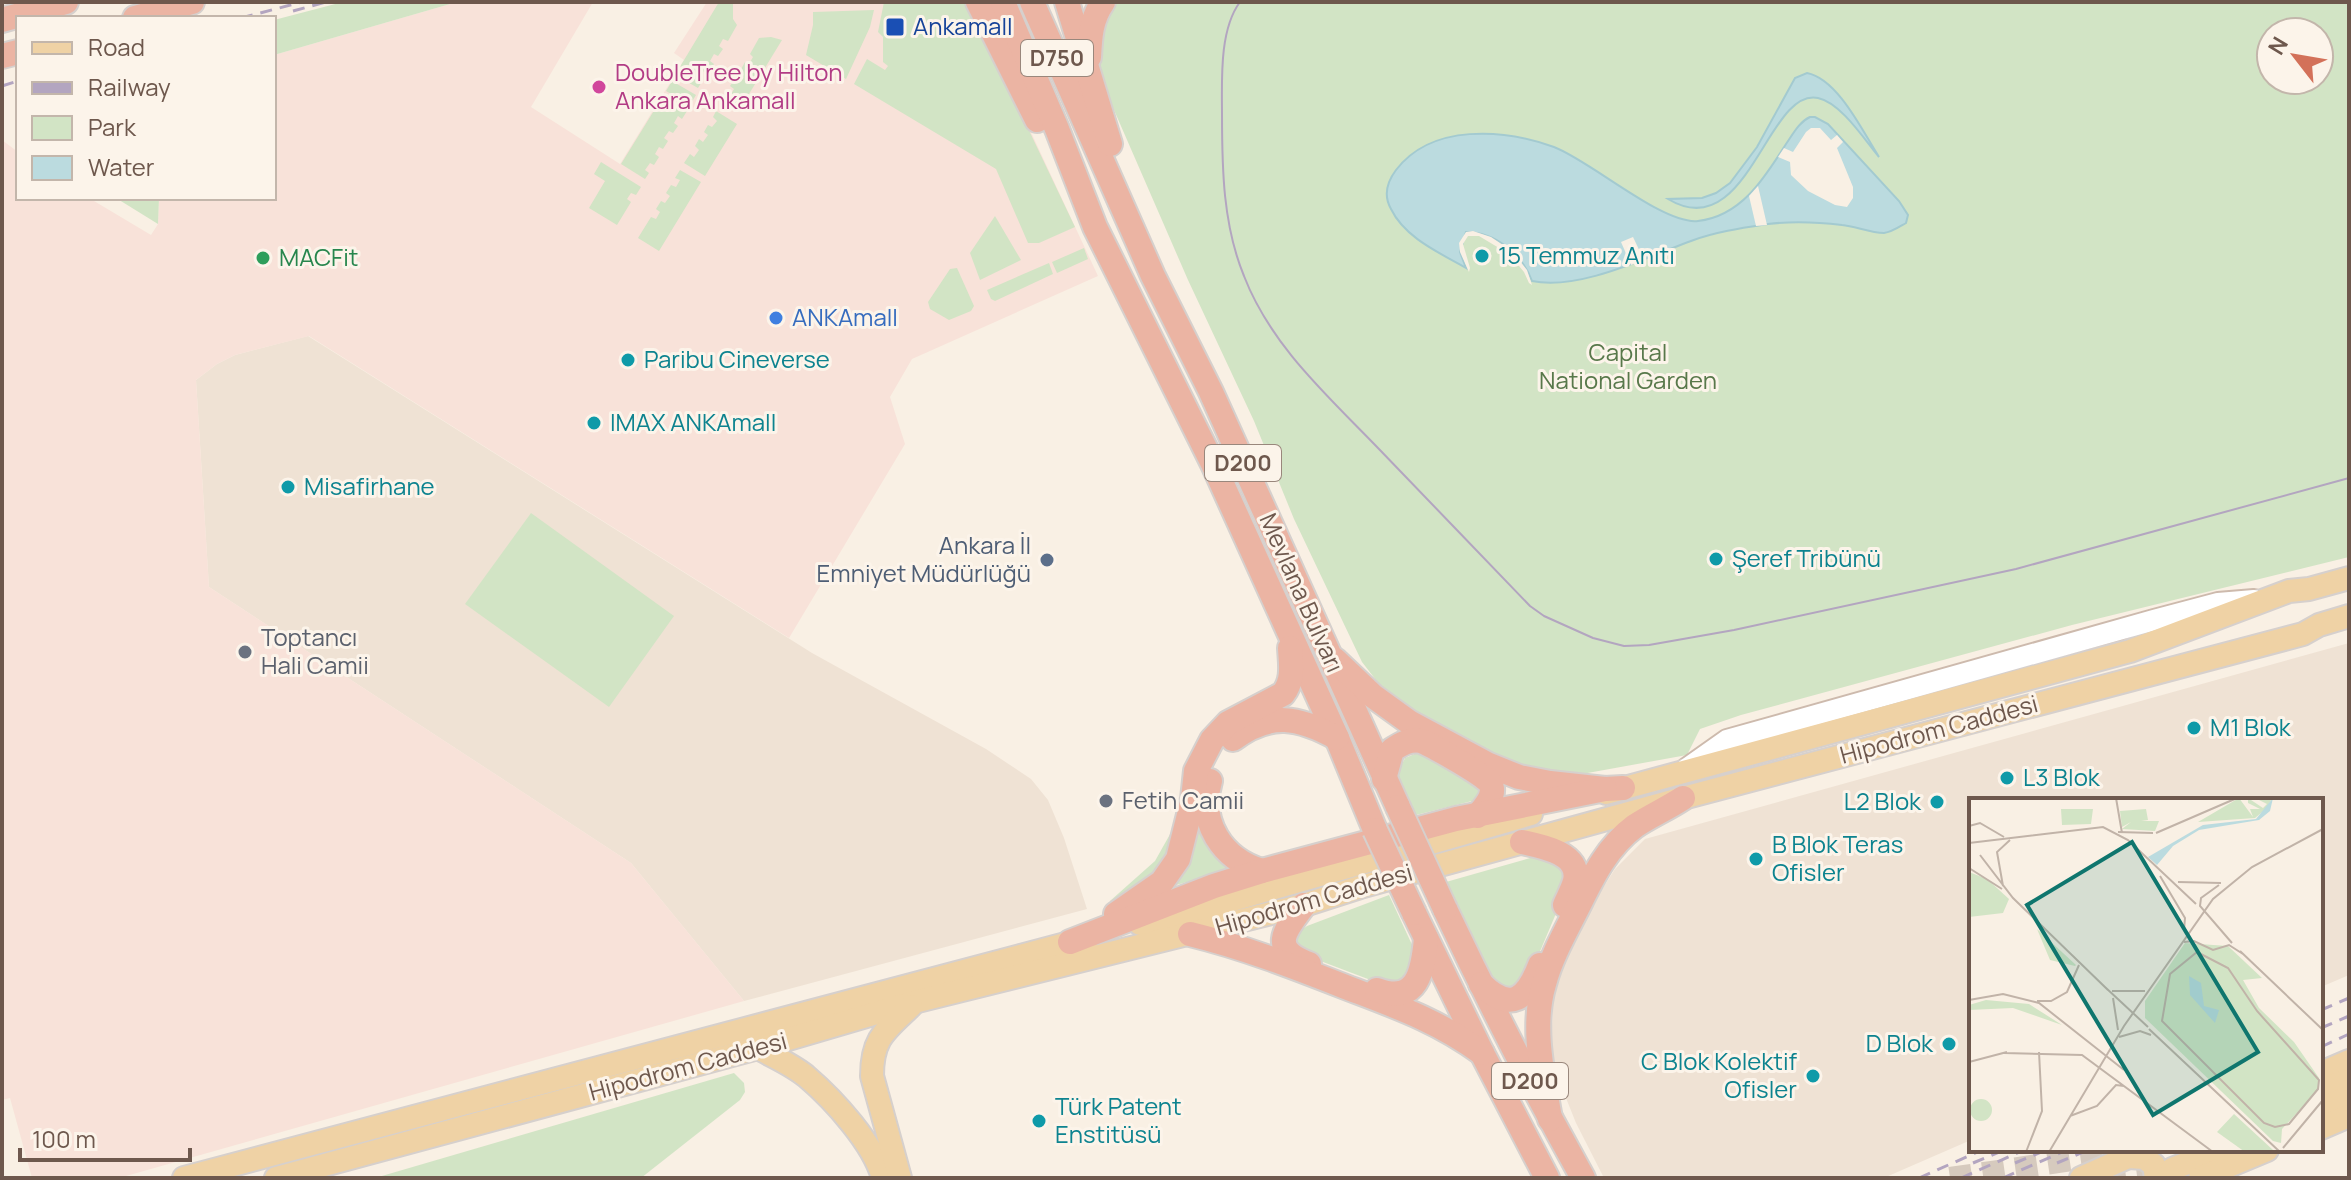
<svg xmlns="http://www.w3.org/2000/svg" width="2351" height="1180" font-family="Manrope,sans-serif">
<style>
.residential{fill:#efe2d4}
.commercial{fill:#f8e2d9}
.green{fill:#d2e4c5;fill-rule:evenodd}
.water{fill:#bbdbdf;stroke:#a3cad0;stroke-width:2}
.pier{fill:#f9f0e4}
.lines{fill:none;stroke-linecap:round;stroke-linejoin:round}
.primary-tunnel{stroke:#d6cabe;stroke-width:22;stroke-dasharray:22 11;stroke-linecap:butt}
.secondary-casing{stroke:#cdbaad;stroke-width:24}
.primary-casing{stroke:#d6d0cd;stroke-width:26}
.highway-casing{stroke:#d6d0cd;stroke-width:28}
.secondary{stroke:#fff;stroke-width:20}
.primary{stroke:#efd2a5;stroke-width:22}
.highway{stroke:#ebb4a3;stroke-width:24}
.tram{stroke:#b3a5c0;stroke-width:2}
.rail{stroke:#b3a5c0;stroke-width:3;stroke-dasharray:12 8;stroke-linecap:butt}
.highway-bridge-casing{stroke:#d6d0cd;stroke-width:28;stroke-linecap:butt}
.highway-bridge{stroke:#ebb4a3;stroke-width:24}
.transit-dot{fill:#1a4fb4;stroke:#fcf4ea;stroke-width:3}
.hotel-dot{fill:#d1479c;stroke:#fcf4ea;stroke-width:3}
.culture-dot{fill:#0f9aa8;stroke:#fcf4ea;stroke-width:3}
.leisure-dot{fill:#2e9e5b;stroke:#fcf4ea;stroke-width:3}
.shop-dot{fill:#3f7fe0;stroke:#fcf4ea;stroke-width:3}
.service-dot{fill:#5c6f8a;stroke:#fcf4ea;stroke-width:3}
.worship-dot{fill:#6b7280;stroke:#fcf4ea;stroke-width:3}
.labels{text-anchor:middle;stroke-width:6;stroke-linejoin:round;paint-order:stroke}
.shield{fill:#fcf4ea;stroke:#99877c;stroke-width:2}
.shield-label{font-size:22px;font-weight:bold;fill:#6e584d}
.transit-label{font-size:24px;fill:#164399;stroke:#fcf4ea;text-anchor:start}
.hotel-label{font-size:24px;fill:#b23c85;stroke:#fcf4ea;text-anchor:start}
.culture-label{font-size:24px;fill:#0d838f;stroke:#fcf4ea;text-anchor:start}
.leisure-label{font-size:24px;fill:#27864d;stroke:#fcf4ea;text-anchor:start}
.shop-label{font-size:24px;fill:#366cbe;stroke:#fcf4ea;text-anchor:start}
.park-label{font-size:24px;fill:#58784a;stroke:#fcf4ea}
.service-label{font-size:24px;fill:#4e5e75;stroke:#fcf4ea;text-anchor:end}
.street-label{font-size:24px;fill:#6e584d;stroke:#fcf4ea}
.worship-label{font-size:24px;fill:#5b616d;stroke:#fcf4ea;text-anchor:start}
.inset-road{fill:none;stroke:#c1b3a8;stroke-width:2}
.view{fill:#0f766e;fill-opacity:0.15;stroke:#0f766e;stroke-width:4}
.inset-edge{fill:none;stroke:#6e584d;stroke-width:4}
</style>
<rect width="100%" height="100%" fill="#f9f0e4"/>
<!-- residential -->
<g class="residential">
<polygon points="308,336 812,653 986,749 1031,779 1048,800 1064,838 1087,909 744,1001 631,863 209,587 196,380 217,364 235,355"/>
<polygon points="2349,643 2349,975 2321,987 2321,800 1971,800 1971,1140 1886,1177 1604,1178 1576,1123 1552,1063 1552,1026 1555,977 1578,927 1615,869 1645,839"/>
</g>
<!-- commercial -->
<polygon class="commercial" points="457,2 593,2 531,107 620,164 684,60 674,53 707,2 968,2 988,40 1098,276 912,359 890,397 905,444 789,638 309,336 235,355 217,364 196,380 209,587 631,863 744,1001 119,1178 32,1178 10,1098 2,1100 2,140 18,152 18,198 89,198 151,235 158,224 159,198 274,198 274,55"/>
<!-- green -->
<g class="green">
<polygon points="343,2 457,2 274,55 274,20"/>
<polygon points="719,2 733,2 733,19 737,25 728,41 723,39 719,46 723,49 718,56 714,54 710,61 714,64 708,73 704,71 699,77 703,80 698,88 675,75"/>
<polygon points="884,2 968,2 1075,227 1039,243 1028,243 996,169 854,84 867,59 885,70 888,66 883,62 883,37 878,32"/>
<path d="M 1112,2 L 2349,2 L 2349,557 L 2072,625 L 1741,715 L 1700,729 L 1687,755 L 1582,774 L 1518,770 L 1424,718 L 1379,684 L 1362,662 L 1294,519 L 1254,421 L 1188,280 L 1114,110 L 1098,67 L 1096,46 ZM 2271,32 L 2319,32 L 2319,80 L 2271,80 Z"/>
<polygon points="874,10 870,27 846,79 806,55 813,25 813,12"/>
<polygon points="771,37 782,40 738,112 721,102 726,94 730,96 734,89 730,86 735,78 739,81 743,74 740,71 745,62 749,64 753,57 750,54 759,38"/>
<polygon points="672,81 696,95 690,105 666,91"/>
<polygon points="663,96 687,111 682,119 678,116 674,123 678,126 673,133 669,131 664,138 668,141 663,149 659,147 655,154 659,157 654,165 650,163 645,170 649,173 645,179 621,164"/>
<polygon points="716,111 737,124 705,176 684,163 690,154 694,157 699,150 695,146 699,139 703,142 708,135 704,132 708,125 712,127 717,121 713,117"/>
<polygon points="601,162 641,187 636,195 631,193 627,199 631,202 617,225 589,208 605,181 594,174"/>
<polygon points="680,170 701,182 659,251 638,238 651,217 656,219 660,212 656,209 661,201 665,203 670,196 666,193 671,185 676,187 680,180 675,178"/>
<polygon points="116,198 159,198 158,224"/>
<polygon points="995,216 1021,260 980,280 970,253"/>
<polygon points="1084,248 1088,259 1057,273 1052,262"/>
<polygon points="1049,263 1053,274 995,301 991,299 987,290"/>
<polygon points="957,268 974,306 971,311 949,320 930,309 928,302 950,269"/>
<polygon points="531,513 674,616 609,707 465,604"/>
<polygon points="1417,753 1427,755 1481,785 1480,794 1472,801 1416,815 1397,774 1405,758"/>
<polygon points="1198,810 1237,868 1169,887"/>
<polygon points="1178,820 1165,867 1113,903 1110,901 1155,861"/>
<polygon points="1537,856 1560,859 1568,885 1533,968 1511,993 1492,979 1446,882"/>
<polygon points="1389,895 1414,949 1412,975 1389,987 1302,954 1292,937 1307,926"/>
<polygon points="734,1073 744,1083 745,1092 740,1100 641,1178 375,1178"/>
</g>
<!-- water -->
<g class="water">
<path d="M 1807,73 C 1838,79 1863,132 1879,157 C 1864,139 1841,103 1818,98 C 1767,87 1748,247 1668,199 L 1702,198 L 1716,193 L 1730,183 L 1757,147 L 1795,78 Z"/>
<path d="M 1810,117 L 1815,117 L 1828,124 L 1899,201 L 1908,215 L 1906,223 C 1899,227 1892,232 1884,233 C 1870,233 1855,226 1842,225 C 1817,222 1793,221 1768,224 C 1742,228 1715,232 1691,241 C 1647,257 1579,291 1532,281 C 1522,254 1495,232 1466,232 L 1460,252 L 1466,268 C 1440,253 1405,238 1391,209 C 1383,195 1387,182 1396,170 C 1432,123 1504,129 1554,147 C 1591,161 1663,225 1698,221 C 1742,216 1765,177 1786,144 C 1793,134 1799,122 1810,117 Z"/>
</g>
<!-- pier -->
<g class="pier">
<polygon points="1811,128 1820,128 1831,140 1837,135 1843,142 1837,148 1853,187 1853,198 1847,207 1835,205 1808,191 1791,175 1790,162 1778,157 1784,148 1793,152 1806,132"/>
<polygon points="1758,186 1767,225 1756,226 1749,196"/>
<polygon points="1473,231 1491,237 1512,251 1527,270 1532,285 1529,283 1524,272 1509,254 1479,236 1468,236 1463,244 1470,268 1469,272 1460,252 1459,243 1466,232"/>
<polygon points="1633,237 1644,260 1631,265 1621,242"/>
</g>
<g class="lines">
<!-- primary-tunnel -->
<g class="primary-tunnel">
<polyline points="1950,1178 2134,1151"/>
<polyline points="2104,1178 2172,1169"/>
</g>
<defs>
<polyline id="secondary" points="1686,769 1727,740 2154,620 2218,603 2254,600"/>
<g id="primary">
<polyline points="1606,793 2130,651 2289,591 2309,589 2349,578"/>
<polyline points="1140,924 1191,912 1531,814"/>
<path d="M 758,1048 C 774,1057 793,1065 807,1077 C 834,1100 874,1144 883,1178"/>
<polyline points="2321,1073 2349,1061"/>
<polyline points="2321,1090 2349,1079"/>
<polyline points="2321,1109 2349,1097"/>
<polyline points="2321,1128 2349,1116"/>
<polyline points="2129,1157 2144,1158 2154,1165 2156,1178"/>
<polyline points="2172,1169 2221,1150"/>
<polyline points="184,1178 1088,938"/>
<polyline points="276,1178 758,1048 914,1002 1304,905 1360,887 1683,798 2303,634 2319,625 2349,616"/>
<path d="M 900,1178 L 872,1076 C 872,1038 885,1031 911,1006"/>
<polyline points="2081,1178 2144,1150"/>
<polyline points="2200,1178 2267,1150"/>
</g>
<g id="highway">
<polyline points="978,2 1037,120"/>
<polyline points="1003,2 1057,129 1095,227 1213,464 1337,738 1375,830"/>
<polyline points="1032,2 1153,276 1211,392 1398,807"/>
<polyline points="1067,2 1110,144"/>
<polyline points="135,18 192,2"/>
<polyline points="2,20 66,2"/>
<polyline points="2,56 18,52"/>
<path d="M 1089,57 C 1090,37 1091,19 1103,2"/>
<polyline points="1335,660 1373,696 1409,722 1489,765 1519,777 1550,783 1605,789 1623,788"/>
<path d="M 1233,739 C 1270,711 1299,717 1337,738"/>
<path d="M 1384,779 L 1392,750 C 1401,744 1409,739 1421,741 C 1430,744 1486,776 1490,783 C 1497,795 1484,808 1477,816"/>
<path d="M 1210,781 C 1198,822 1222,859 1262,871"/>
<path d="M 1522,842 C 1541,846 1581,853 1575,881 C 1573,889 1568,898 1565,905"/>
<path d="M 1304,905 C 1284,931 1269,949 1309,964"/>
<path d="M 1445,909 C 1488,1000 1534,1090 1583,1178"/>
<polyline points="1414,913 1482,1053 1547,1178"/>
<path d="M 1116,914 L 1162,882 L 1178,859 L 1193,799 L 1196,771 L 1212,740 L 1228,723 L 1283,694 C 1294,680 1291,665 1290,648"/>
<path d="M 1190,934 C 1243,947 1292,966 1343,986 C 1395,1006 1437,1020 1482,1053"/>
<polyline points="1070,942 1214,886 1262,871 1456,819 1605,789"/>
<path d="M 1481,984 C 1511,1013 1527,999 1540,965"/>
<path d="M 1377,990 C 1418,1005 1423,970 1426,939"/>
<path d="M 1550,1119 C 1543,1076 1531,1027 1544,984 C 1551,957 1566,931 1579,905 C 1593,876 1608,846 1635,826 C 1650,816 1668,808 1683,798"/>
</g>
</defs>
<!-- secondary casing -->
<use href="#secondary" class="secondary-casing"/>
<!-- primary casing -->
<use href="#primary" class="primary-casing"/>
<!-- highway casing -->
<use href="#highway" class="highway-casing"/>
<!-- secondary -->
<use href="#secondary" class="secondary"/>
<!-- primary -->
<use href="#primary" class="primary"/>
<!-- highway -->
<use href="#highway" class="highway"/>
<!-- tram -->
<path class="tram" d="M 1240,2 C 1219,30 1222,81 1222,114 C 1222,169 1223,225 1244,276 C 1271,346 1328,396 1378,448 C 1429,501 1479,553 1530,606 L 1544,616 L 1593,638 L 1624,646 L 1649,645 L 1734,630 L 2016,569 L 2349,478"/>
<!-- rail -->
<g class="rail">
<polyline points="293,11 326,2"/>
<polyline points="241,18 302,2"/>
<polyline points="2,86 18,81"/>
<polyline points="2321,1010 2349,998"/>
<polyline points="2321,1028 2349,1016"/>
<polyline points="2321,1047 2349,1034"/>
<polyline points="1973,1163 2004,1150"/>
<polyline points="2015,1163 2046,1150"/>
<polyline points="2057,1163 2088,1150"/>
<polyline points="1919,1178 1982,1150"/>
<polyline points="1961,1178 2024,1150"/>
<polyline points="2003,1178 2067,1150"/>
</g>
<defs>
<g id="highway-bridge">
<polyline points="1398,807 1445,909"/>
<polyline points="1375,830 1414,913"/>
</g>
</defs>
<!-- highway-bridge casing -->
<use href="#highway-bridge" class="highway-bridge-casing"/>
<!-- highway-bridge -->
<use href="#highway-bridge" class="highway-bridge"/>
</g>
<!-- markers -->
<rect class="transit-dot" x="885" y="17" width="20" height="20" rx="4"/>
<circle class="hotel-dot" cx="599" cy="87" r="8"/>
<g class="culture-dot">
<circle cx="1482" cy="256" r="8"/>
<circle cx="628" cy="360" r="8"/>
<circle cx="594" cy="423" r="8"/>
<circle cx="288" cy="487" r="8"/>
<circle cx="1716" cy="559" r="8"/>
<circle cx="2194" cy="728" r="8"/>
<circle cx="2007" cy="778" r="8"/>
<circle cx="1937" cy="802" r="8"/>
<circle cx="1756" cy="859" r="8"/>
<circle cx="1949" cy="1044" r="8"/>
<circle cx="1813" cy="1076" r="8"/>
<circle cx="1039" cy="1121" r="8"/>
</g>
<circle class="leisure-dot" cx="263" cy="258" r="8"/>
<circle class="shop-dot" cx="776" cy="318" r="8"/>
<circle class="service-dot" cx="1047" cy="560" r="8"/>
<g class="worship-dot">
<circle cx="245" cy="652" r="8"/>
<circle cx="1106" cy="801" r="8"/>
</g>
<g class="labels">
<!-- shield labels -->
<g class="shield">
<rect x="1021" y="40" width="72" height="36" rx="6"/>
<rect x="1205" y="445" width="76" height="36" rx="6"/>
<rect x="1492" y="1063" width="76" height="36" rx="6"/>
</g>
<g class="shield-label">
<text x="1057" y="66">D750</text>
<text x="1243" y="471">D200</text>
<text x="1530" y="1089">D200</text>
</g>
<!-- transit labels -->
<g class="transit-label">
<text x="913" y="35">Ankamall</text>
</g>
<!-- hotel labels -->
<g class="hotel-label">
<text x="615" y="81">DoubleTree by Hilton<tspan x="615" dy="28">Ankara Ankamall</tspan></text>
</g>
<!-- culture labels -->
<g class="culture-label">
<text x="1498" y="264">15 Temmuz Anıtı</text>
<text x="644" y="368">Paribu Cineverse</text>
<text x="610" y="431">IMAX ANKAmall</text>
<text x="304" y="495">Misafirhane</text>
<text x="1732" y="567">Şeref Tribünü</text>
<text x="2210" y="736">M1 Blok</text>
<text x="2023" y="786">L3 Blok</text>
<text x="1921" y="810" text-anchor="end">L2 Blok</text>
<text x="1772" y="853">B Blok Teras<tspan x="1772" dy="28">Ofisler</tspan></text>
<text x="1933" y="1052" text-anchor="end">D Blok</text>
<text x="1797" y="1070" text-anchor="end">C Blok Kolektif<tspan x="1797" dy="28">Ofisler</tspan></text>
<text x="1055" y="1115">Türk Patent<tspan x="1055" dy="28">Enstitüsü</tspan></text>
</g>
<!-- leisure labels -->
<g class="leisure-label">
<text x="279" y="266">MACFit</text>
</g>
<!-- shop labels -->
<g class="shop-label">
<text x="792" y="326">ANKAmall</text>
</g>
<!-- park labels -->
<g class="park-label">
<text x="1628" y="361">Capital<tspan x="1628" dy="28">National Garden</tspan></text>
</g>
<!-- service labels -->
<g class="service-label">
<text x="1031" y="554">Ankara İl<tspan x="1031" dy="28">Emniyet Müdürlüğü</tspan></text>
</g>
<!-- street labels -->
<g class="street-label">
<text transform="translate(1301 593) rotate(66)" y="8">Mevlana Bulvarı</text>
<text transform="translate(1939 730) rotate(-15)" y="8">Hipodrom Caddesi</text>
<text transform="translate(1314 900) rotate(-16)" y="8">Hipodrom Caddesi</text>
<text transform="translate(688 1067) rotate(-15)" y="8">Hipodrom Caddesi</text>
</g>
<!-- worship labels -->
<g class="worship-label">
<text x="261" y="646">Toptancı<tspan x="261" dy="28">Hali Camii</tspan></text>
<text x="1122" y="809">Fetih Camii</text>
</g>
</g>
<!-- overview -->
<g transform="translate(1969 798)">
<rect width="354" height="354" fill="#f9f0e4"/>
<path d="M 270,0 L 284,19 L 281,11 L 291,11 L 279,5 L 279,0 L 294,10 L 298,6 L 286,0 L 303,0 L 298,10 L 286,20 L 229,24 ZM 92,11 L 124,11 L 122,26 L 93,27 ZM 177,11 L 179,22 L 172,23 L 190,23 L 186,33 L 153,31 L 162,24 L 153,29 L 151,13 ZM 0,74 L 18,81 L 40,101 L 34,115 L 0,119 ZM 68,131 L 107,167 L 106,168 L 81,162 ZM 216,145 L 259,148 L 293,180 L 274,182 L 290,210 L 325,244 L 350,280 L 350,291 L 313,331 L 312,345 L 304,343 L 176,220 L 176,203 ZM 17,202 L 60,206 L 93,227 L 44,210 L 0,212 L 0,207 ZM1 312a11 11 0 1 1 22 0a11 11 0 1 1-22 0ZM 265,316 L 304,352 L 304,354 L 276,354 L 248,334 Z" fill="#d2e4c5"/>
<path d="M 304,0 L 301,13 L 290,22 L 230,32 L 204,48 L 188,67 L 179,59 L 234,27 L 287,21 ZM 220,178 L 232,185 L 235,208 L 250,212 L 246,225 L 221,197 Z" fill="#bbdbdf"/>
<path class="inset-road" d="M 147,0 L 153,35M 0,28 L 11,25 L 35,39M 149,34 L 184,35M 187,35 L 268,0M 0,45 L 134,29 L 159,42 L 227,106M 11,57 L 44,100 L 139,192M 0,70 L 33,91M 191,78 L 216,120 L 215,132M 209,84 L 252,85M 250,87 L 232,100 L 231,108 L 263,145M 34,88 L 28,54 L 41,42M 215,144 L 225,143 L 244,152 L 260,147 L 274,156M 271,153 L 354,232M 228,154 L 259,170 L 288,213 L 350,282 L 349,291 L 320,326 L 306,329 L 295,325 L 193,223 L 201,176 ZM 137,190 L 179,229M 143,193 L 176,193M 144,200 L 149,232M 0,202 L 34,196 L 70,205 L 155,272M 68,203 L 82,203 L 98,194 L 110,167M 180,231 L 311,354M 150,239 L 171,233 L 182,237M 35,255 L 113,257 L 244,354M 0,264 L 38,254M 101,318 L 128,308 L 147,287 L 155,288M 314,350 L 354,302M 57,354 L 73,313 L 70,254M 80,354 L 155,228 L 244,101 L 283,69 L 354,31"/>
<path class="view" d="M 163,44 L 289,254 L 184,317 L 58,107 Z"/>
<rect width="354" height="354" class="inset-edge"/>
</g>
<!-- border -->
<rect width="2351" height="1180" fill="none" stroke="#6e584d" stroke-width="8"/>
<!-- legend -->
<rect x="16" y="16" width="260" height="184" fill="#fcf4ea" stroke="#c3b6ab" stroke-width="2"/>
<rect x="32" y="42" width="40" height="12" fill="#efd2a5" stroke="#c3b6ab" stroke-width="2"/>
<text x="88" y="56" font-size="24" fill="#6e584d">Road</text>
<rect x="32" y="82" width="40" height="12" fill="#b3a5c0" stroke="#c3b6ab" stroke-width="2"/>
<text x="88" y="96" font-size="24" fill="#6e584d">Railway</text>
<rect x="32" y="116" width="40" height="24" fill="#d2e4c5" stroke="#c3b6ab" stroke-width="2"/>
<text x="88" y="136" font-size="24" fill="#6e584d">Park</text>
<rect x="32" y="156" width="40" height="24" fill="#bbdbdf" stroke="#c3b6ab" stroke-width="2"/>
<text x="88" y="176" font-size="24" fill="#6e584d">Water</text>
<!-- north arrow -->
<g transform="translate(2295 56) rotate(301)"><circle r="38" fill="#fcf4ea" stroke="#c3b6ab" stroke-width="2"/>
<path d="M0-6L14 30L0 20L-14 30Z" fill="#d37159"/>
<text y="-12" font-size="22" font-weight="bold" text-anchor="middle" fill="#6e584d">N</text>
</g>
<!-- scale -->
<path d="M20 1148v12h170v-12" fill="none" stroke="#6e584d" stroke-width="4"/>
<text x="32" y="1148" font-size="24" fill="#6e584d" stroke="#fcf4ea" stroke-width="6" paint-order="stroke">100 m</text>
</svg>
